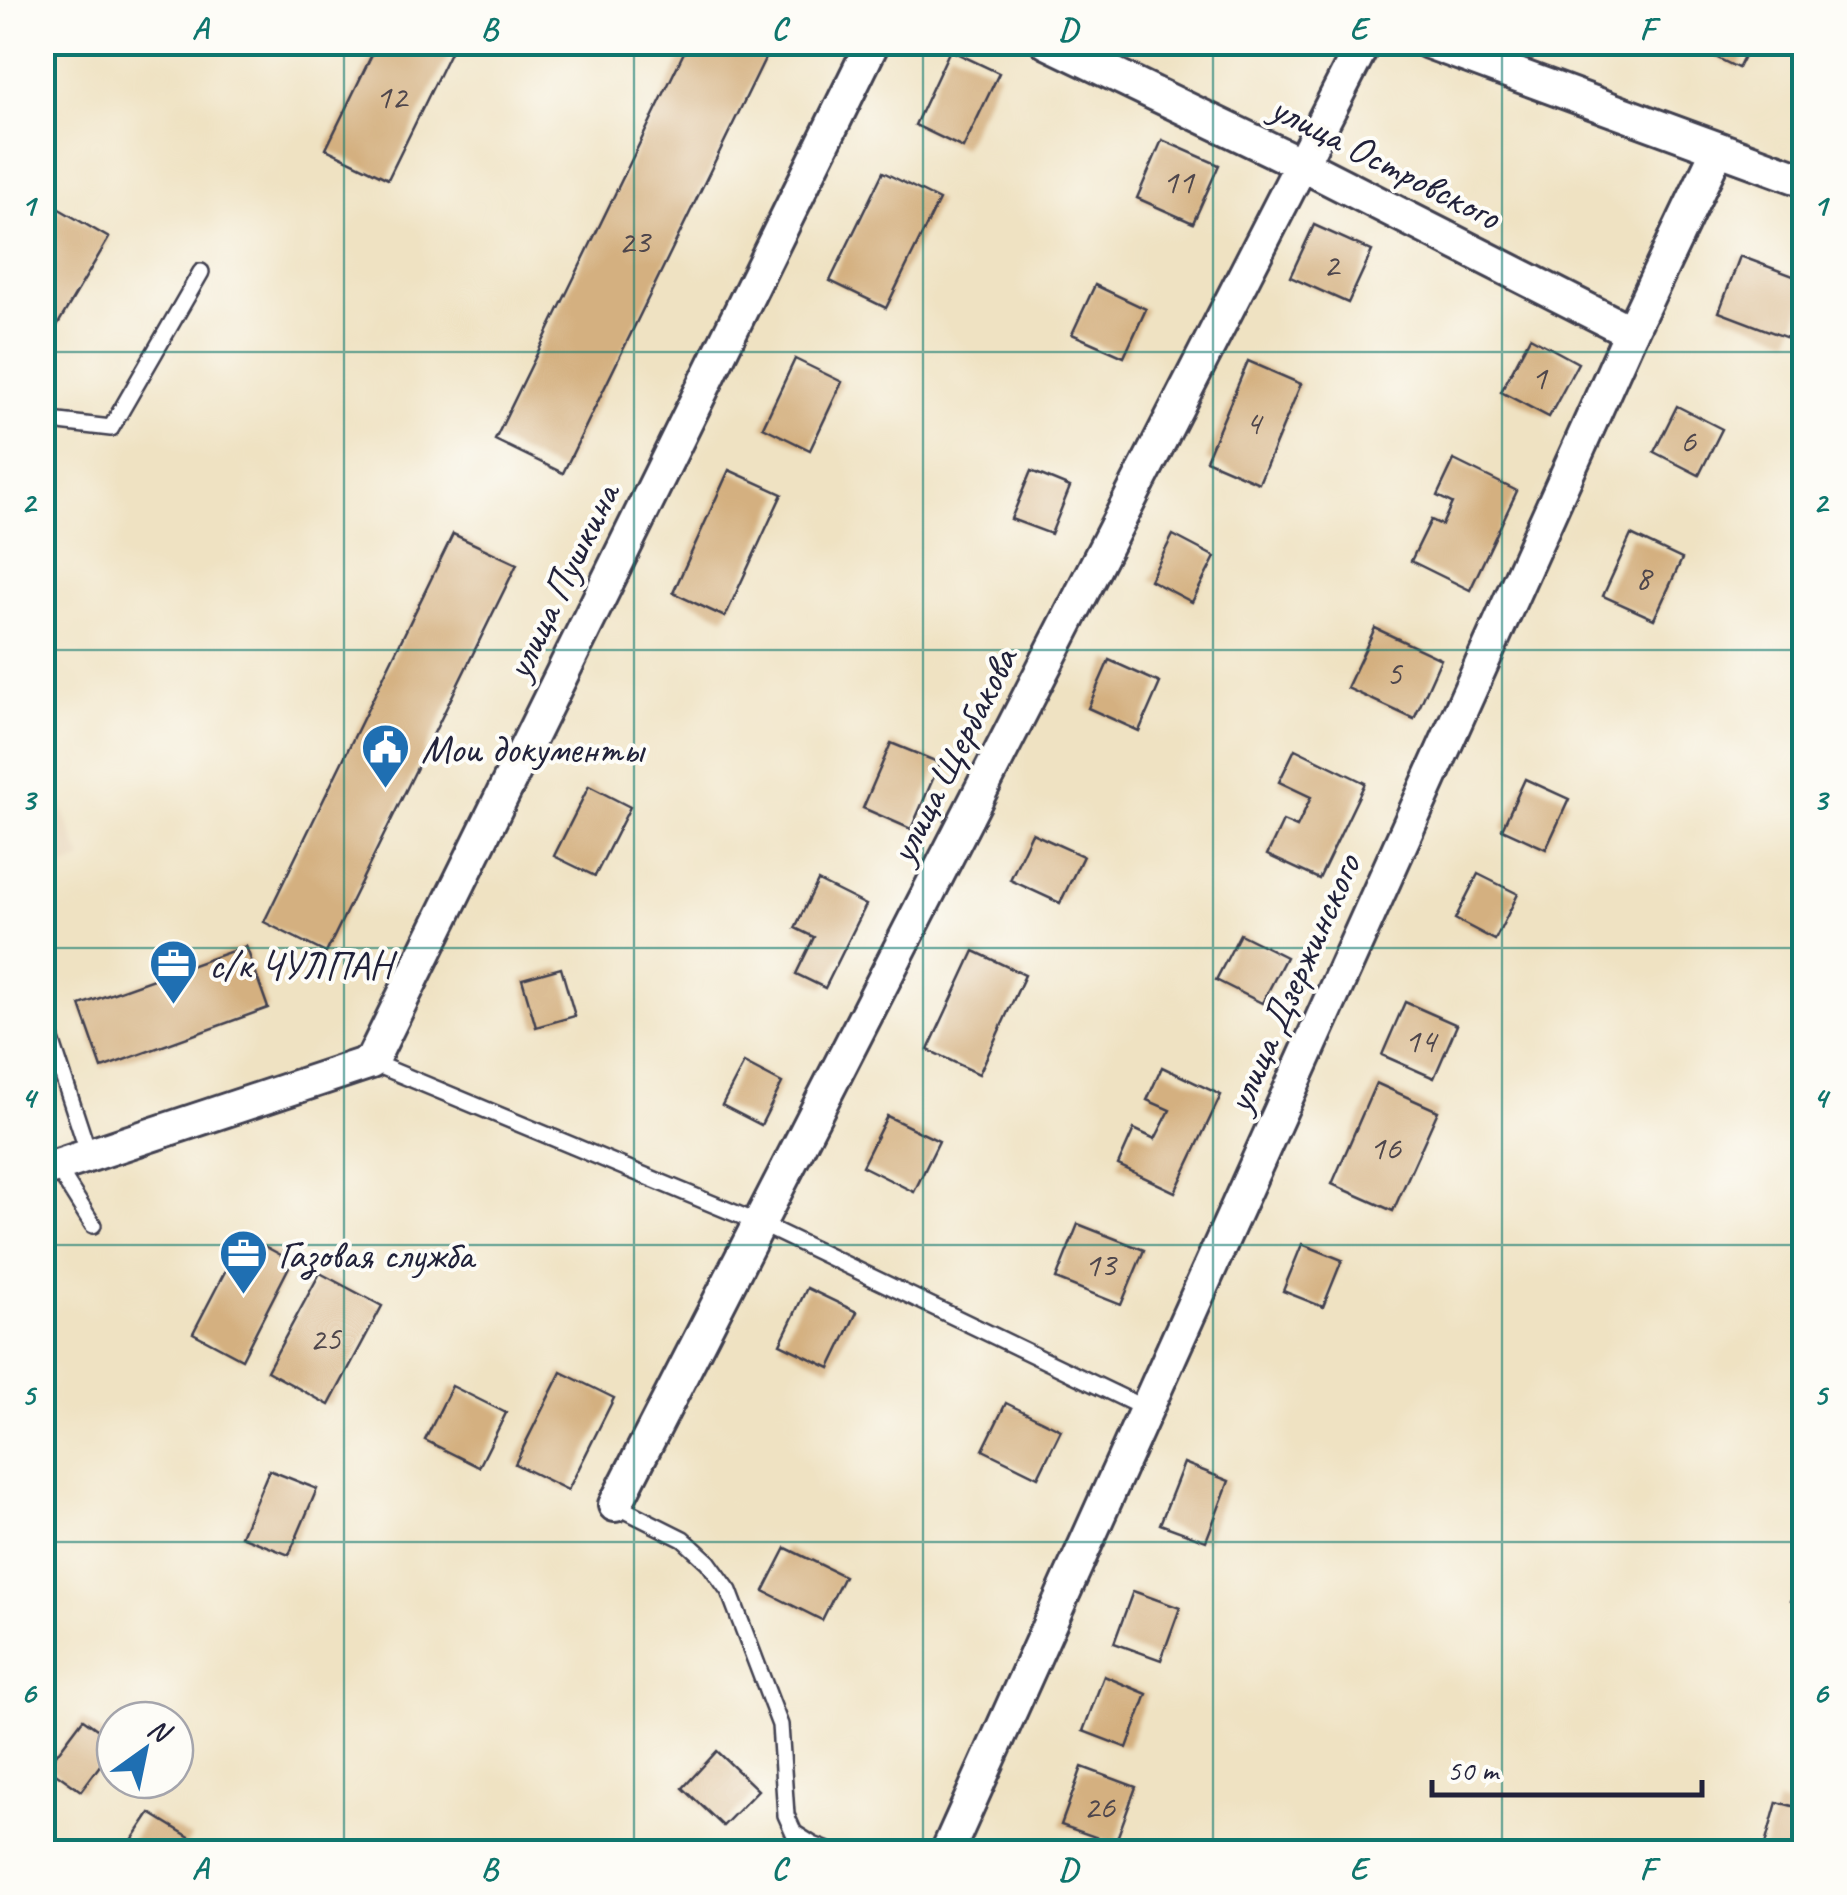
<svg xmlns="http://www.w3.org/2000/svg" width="1847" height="1895" font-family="Caveat,sans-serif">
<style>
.built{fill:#e7d4b7}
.building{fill:#d4b080}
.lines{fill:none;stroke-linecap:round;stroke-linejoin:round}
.service-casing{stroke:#413f4f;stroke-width:20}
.minor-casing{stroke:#413f4f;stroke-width:38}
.service{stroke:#fff;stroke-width:15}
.minor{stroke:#fff;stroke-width:32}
.grid{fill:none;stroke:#0f766e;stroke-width:2.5;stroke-opacity:0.55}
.labels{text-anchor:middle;stroke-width:8;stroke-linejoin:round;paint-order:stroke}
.number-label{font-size:35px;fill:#4e464c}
.street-label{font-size:40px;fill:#22223b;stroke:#fdfcf7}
.poi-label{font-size:40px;fill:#22223b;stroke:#fdfcf7;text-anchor:start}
.neatline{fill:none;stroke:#0f766e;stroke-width:4}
.grid-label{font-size:32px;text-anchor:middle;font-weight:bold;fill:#0f766e}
</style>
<rect width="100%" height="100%" fill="#fdfcf7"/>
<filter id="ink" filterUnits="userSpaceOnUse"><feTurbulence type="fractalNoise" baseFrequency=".01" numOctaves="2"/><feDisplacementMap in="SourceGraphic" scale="20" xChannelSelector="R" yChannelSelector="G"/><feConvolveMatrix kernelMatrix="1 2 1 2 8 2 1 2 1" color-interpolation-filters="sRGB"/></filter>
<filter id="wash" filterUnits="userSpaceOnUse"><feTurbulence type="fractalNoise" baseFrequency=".0048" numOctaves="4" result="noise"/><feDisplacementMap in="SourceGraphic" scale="40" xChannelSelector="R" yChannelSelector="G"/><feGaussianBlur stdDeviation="2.25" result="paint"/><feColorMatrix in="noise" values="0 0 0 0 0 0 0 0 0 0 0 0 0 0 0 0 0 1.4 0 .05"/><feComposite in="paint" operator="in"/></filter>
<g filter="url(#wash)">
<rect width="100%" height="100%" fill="#efe2c2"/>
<!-- built -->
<polygon class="built" points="43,757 82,860 43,875 42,875"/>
<g id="blocks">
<!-- building -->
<g class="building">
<polygon points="378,42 455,42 388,179 326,149"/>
<polygon points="689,42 773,42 563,473 495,440"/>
<polygon points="1685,42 1751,42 1738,68"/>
<polygon points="950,50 999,73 963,148 915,125"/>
<polygon points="1162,140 1219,165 1193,223 1137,198"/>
<polygon points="883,172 939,200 886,308 830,281"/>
<polygon points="42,199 109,238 42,351"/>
<polygon points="1314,225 1372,251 1348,303 1290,277"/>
<polygon points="1740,256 1804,280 1804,301 1790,339 1719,312"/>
<polygon points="1095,285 1146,309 1124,357 1072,334"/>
<polygon points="1530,337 1578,363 1549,417 1501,392"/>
<polygon points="795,359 842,382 810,450 763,427"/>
<polygon points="1248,361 1301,384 1259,483 1206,460"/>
<polygon points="1677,406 1722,429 1699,475 1654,452"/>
<polygon points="1454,460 1517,491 1470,590 1411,561 1431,520 1442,525 1452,503 1437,496"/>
<polygon points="729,470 782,494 725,617 673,593"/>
<polygon points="1031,471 1070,487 1051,534 1011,519"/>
<polygon points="453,534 517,564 326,953 264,922"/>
<polygon points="1173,535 1215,557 1192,602 1150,580"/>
<polygon points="1631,535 1682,559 1654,619 1603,596"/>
<polygon points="1375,628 1441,659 1414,719 1347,688"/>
<polygon points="1109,660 1160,683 1139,731 1088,708"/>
<polygon points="891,743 940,763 911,829 863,808"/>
<polygon points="1295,749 1365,783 1319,879 1267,855 1283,821 1297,827 1311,797 1279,782"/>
<polygon points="1525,779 1569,799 1546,849 1502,829"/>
<polygon points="589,786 630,807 595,876 554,856"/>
<polygon points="1032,833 1083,856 1060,903 1010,880"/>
<polygon points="1478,874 1518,894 1495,940 1455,919"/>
<polygon points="818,881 866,905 825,988 796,974 814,937 795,928"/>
<polygon points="1240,934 1286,957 1262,1003 1216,980"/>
<polygon points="246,946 268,1008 102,1068 80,1005"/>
<polygon points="974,951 1025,975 979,1074 928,1050"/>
<polygon points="561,968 575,1016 536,1027 522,979"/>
<polygon points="1405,1002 1457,1025 1434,1078 1382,1055"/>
<polygon points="744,1063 782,1083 761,1125 722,1105"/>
<polygon points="1162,1067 1221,1095 1175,1192 1118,1165 1134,1129 1155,1139 1170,1110 1147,1100"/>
<polygon points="1376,1083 1438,1111 1393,1211 1332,1184"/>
<polygon points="887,1116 939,1141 914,1192 862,1166"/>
<polygon points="1078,1224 1144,1250 1121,1305 1056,1279"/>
<polygon points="244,1235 292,1261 242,1359 193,1333"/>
<polygon points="1302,1244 1342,1260 1323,1307 1283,1291"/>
<polygon points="320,1273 382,1306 329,1405 267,1371"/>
<polygon points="807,1288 857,1312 830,1368 780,1344"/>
<polygon points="561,1372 614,1398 568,1490 515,1464"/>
<polygon points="452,1386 506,1413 479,1467 425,1440"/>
<polygon points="1006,1403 1061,1430 1038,1477 983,1450"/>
<polygon points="1184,1463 1229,1481 1206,1541 1160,1524"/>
<polygon points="269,1470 317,1489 289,1555 241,1536"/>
<polygon points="786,1548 844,1576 822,1620 764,1591"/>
<polygon points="1804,1560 1804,1606 1791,1601"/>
<polygon points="1133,1591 1180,1608 1161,1660 1114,1643"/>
<polygon points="1104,1676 1147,1694 1127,1748 1083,1731"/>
<polygon points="83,1719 115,1742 115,1745 81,1791 47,1767"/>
<polygon points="717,1751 758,1790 723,1826 683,1788"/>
<polygon points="1082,1767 1136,1787 1115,1844 1061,1825"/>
<polygon points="1777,1802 1804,1809 1804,1852 1763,1852"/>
<polygon points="150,1813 191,1838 182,1852 124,1852"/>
</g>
</g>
</g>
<g filter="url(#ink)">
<use href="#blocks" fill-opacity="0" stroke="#413f4f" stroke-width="2.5"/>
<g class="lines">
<defs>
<g id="service">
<polyline points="42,420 111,428 201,272"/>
<polyline points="42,1012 89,1155"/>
<polyline points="371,1062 761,1224 1146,1409"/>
<polyline points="56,1166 93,1225"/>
<polyline points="615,1505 683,1539 708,1562 729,1591 780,1725 786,1815 794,1833 813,1845 831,1852"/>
</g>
<g id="minor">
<polyline points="1047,42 1301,164 1631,332"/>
<polyline points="1428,42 1804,180"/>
<polyline points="42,1171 371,1062 873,42"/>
<polyline points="615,1505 1364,42"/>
<polyline points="947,1852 1631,332 1718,149"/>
</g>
</defs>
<!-- service casing -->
<use href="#service" class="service-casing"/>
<!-- minor casing -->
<use href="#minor" class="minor-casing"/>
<!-- service -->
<use href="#service" class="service"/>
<!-- minor -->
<use href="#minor" class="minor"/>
</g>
</g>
<!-- grid -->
<path class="grid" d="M 344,42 L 344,1852M 634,42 L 634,1852M 923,42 L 923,1852M 1213,42 L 1213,1852M 1502,42 L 1502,1852M 42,352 L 1804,352M 42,650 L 1804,650M 42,948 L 1804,948M 42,1245 L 1804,1245M 42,1542 L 1804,1542"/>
<!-- icons -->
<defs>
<symbol id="civic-pin" viewBox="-11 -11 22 30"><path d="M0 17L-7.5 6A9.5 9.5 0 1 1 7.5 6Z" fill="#1f6fb2" stroke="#fdfcf7"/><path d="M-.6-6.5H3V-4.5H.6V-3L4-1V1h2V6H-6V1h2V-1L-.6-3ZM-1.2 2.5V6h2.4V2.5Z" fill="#fff"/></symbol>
<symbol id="office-pin" viewBox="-11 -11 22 30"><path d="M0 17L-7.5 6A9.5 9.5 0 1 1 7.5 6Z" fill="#1f6fb2" stroke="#fdfcf7"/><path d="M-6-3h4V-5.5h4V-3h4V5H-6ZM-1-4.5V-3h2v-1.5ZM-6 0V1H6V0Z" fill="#fff"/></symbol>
</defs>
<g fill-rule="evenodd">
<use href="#civic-pin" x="358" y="720" width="55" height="75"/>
<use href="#office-pin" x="146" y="936" width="55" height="75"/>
<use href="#office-pin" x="216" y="1226" width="55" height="75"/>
</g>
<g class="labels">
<!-- number labels -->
<g class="number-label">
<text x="391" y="108">12</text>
<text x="1178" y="193">11</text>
<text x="634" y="253">23</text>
<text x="1331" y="276">2</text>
<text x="1539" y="389">1</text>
<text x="1253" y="434">4</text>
<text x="1688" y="452">6</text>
<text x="1643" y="589">8</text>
<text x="1394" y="685">5</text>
<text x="1420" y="1052">14</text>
<text x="1385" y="1159">16</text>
<text x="1100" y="1276">13</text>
<text x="325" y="1350">25</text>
<text x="1099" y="1818">26</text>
</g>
<!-- street labels -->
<g class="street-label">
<text transform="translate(1386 161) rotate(27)" y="14">улица Островского</text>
<text transform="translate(561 581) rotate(-64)" y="14">улица Пушкина</text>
<text transform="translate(952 755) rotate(-63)" y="14">улица Щербакова</text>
<text transform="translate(1292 983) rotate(-66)" y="14">улица Дзержинского</text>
</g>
<!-- poi labels -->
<g class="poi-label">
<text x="421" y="762">Мои документы</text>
<text x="209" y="978">с/к ЧУЛПАН</text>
<text x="278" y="1268">Газовая служба</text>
</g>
</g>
<!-- margin -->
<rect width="1847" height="1895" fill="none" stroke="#fdfcf7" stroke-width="110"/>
<!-- north arrow -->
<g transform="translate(145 1750) rotate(33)"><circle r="48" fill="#fdfcf7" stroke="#a5a5ac" stroke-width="2.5"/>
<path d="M0-8L18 38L0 25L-18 38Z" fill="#1f6fb2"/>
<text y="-15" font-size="28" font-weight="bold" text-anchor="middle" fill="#22223b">N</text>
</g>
<!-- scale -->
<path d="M1432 1780v15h270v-15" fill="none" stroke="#22223b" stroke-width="5"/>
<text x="1447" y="1780" font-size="30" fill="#22223b" stroke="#fdfcf7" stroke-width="8" paint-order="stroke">50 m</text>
<rect x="55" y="55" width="1737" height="1785" class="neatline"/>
<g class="grid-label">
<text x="200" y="39">A</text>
<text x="489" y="39">B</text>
<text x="779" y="39">C</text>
<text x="1068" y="39">D</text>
<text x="1358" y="39">E</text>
<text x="1647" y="39">F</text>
<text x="28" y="215">1</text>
<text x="1820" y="215">1</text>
<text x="28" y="513">2</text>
<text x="1820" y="513">2</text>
<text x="28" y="810">3</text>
<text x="1820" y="810">3</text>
<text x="28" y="1108">4</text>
<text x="1820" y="1108">4</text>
<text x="28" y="1405">5</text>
<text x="1820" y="1405">5</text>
<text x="28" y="1703">6</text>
<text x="1820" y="1703">6</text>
<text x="200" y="1879">A</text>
<text x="489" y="1879">B</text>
<text x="779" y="1879">C</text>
<text x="1068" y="1879">D</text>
<text x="1358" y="1879">E</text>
<text x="1647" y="1879">F</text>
</g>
</svg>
